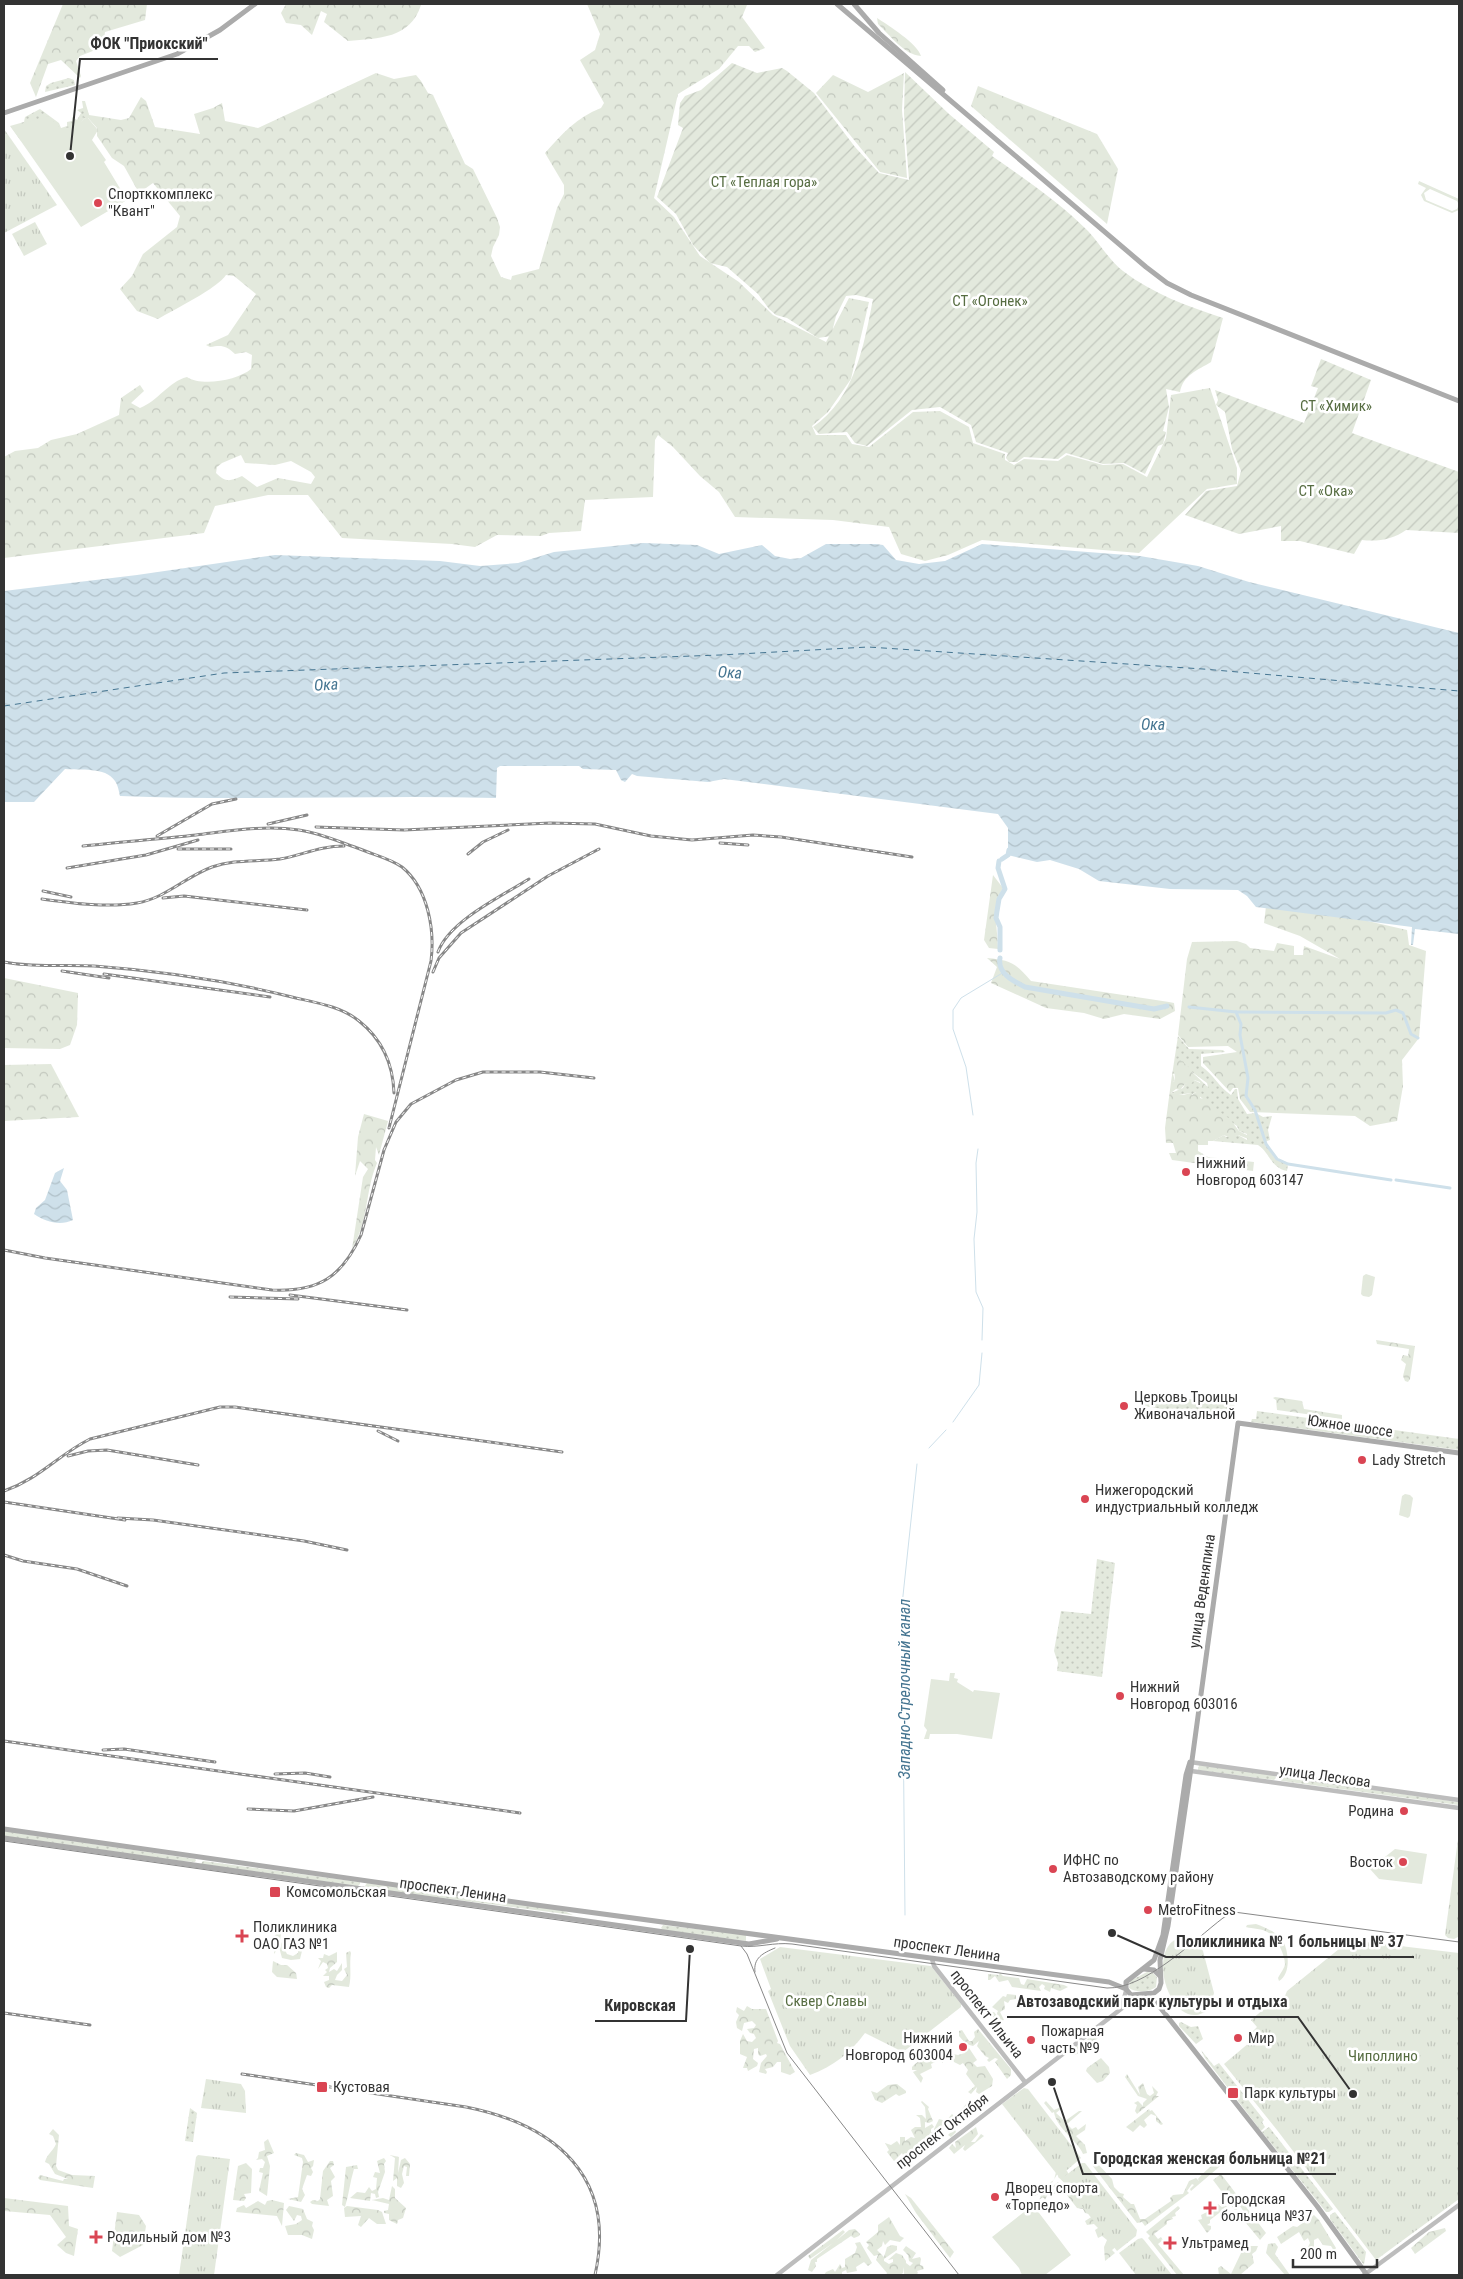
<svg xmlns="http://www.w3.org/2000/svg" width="1463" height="2279" font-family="'Roboto Condensed',sans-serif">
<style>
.grass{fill:url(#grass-dots)}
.forest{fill:url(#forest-crowns);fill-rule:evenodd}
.park{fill:url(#park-tufts)}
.garden{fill:url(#garden-furrows)}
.pitch{fill:#e3e9dd;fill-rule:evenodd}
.water{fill:url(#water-waves)}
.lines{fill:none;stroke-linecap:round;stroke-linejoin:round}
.stream{stroke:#cee0ea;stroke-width:1}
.canal{stroke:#cee0ea;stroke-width:3}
.river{stroke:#cee0ea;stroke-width:5}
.ferry{stroke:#457591;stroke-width:1;stroke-dasharray:6 5;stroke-linecap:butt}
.secondary{stroke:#bdbdbd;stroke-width:4.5}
.primary{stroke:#ababab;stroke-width:5}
.tram{stroke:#888;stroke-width:1}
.rail-casing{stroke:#888;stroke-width:3}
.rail{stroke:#fff;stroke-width:1;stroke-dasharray:4;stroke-linecap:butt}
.poi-dot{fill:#da4553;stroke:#fff;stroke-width:2}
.labels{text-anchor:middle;stroke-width:5;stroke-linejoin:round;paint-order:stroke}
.park-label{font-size:15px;fill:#576d42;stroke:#fff}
.poi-label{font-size:15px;fill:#333;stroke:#fff;text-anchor:start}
.street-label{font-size:15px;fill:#333;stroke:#fff}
.water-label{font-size:16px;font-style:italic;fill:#457591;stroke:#fff}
.leader{fill:none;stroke:#333;stroke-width:2}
.callout-dot{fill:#333;stroke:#fff;stroke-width:2}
.callout-label{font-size:16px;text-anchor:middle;font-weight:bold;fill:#333;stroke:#fff;stroke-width:5;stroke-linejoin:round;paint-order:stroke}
</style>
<defs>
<pattern id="grass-dots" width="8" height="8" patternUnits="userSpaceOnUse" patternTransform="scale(1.25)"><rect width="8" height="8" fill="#e3e9dd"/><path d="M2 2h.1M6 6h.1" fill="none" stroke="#c3c8be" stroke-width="1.8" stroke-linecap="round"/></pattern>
<pattern id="forest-crowns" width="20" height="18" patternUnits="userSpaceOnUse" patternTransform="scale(1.25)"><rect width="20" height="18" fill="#e3e9dd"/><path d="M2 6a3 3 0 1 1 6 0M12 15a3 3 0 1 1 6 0" fill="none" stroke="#c3c8be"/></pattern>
<pattern id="park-tufts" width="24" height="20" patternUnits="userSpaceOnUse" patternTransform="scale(1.25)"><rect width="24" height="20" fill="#e3e9dd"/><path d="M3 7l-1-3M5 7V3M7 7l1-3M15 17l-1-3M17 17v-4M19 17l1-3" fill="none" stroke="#c3c8be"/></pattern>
<pattern id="garden-furrows" width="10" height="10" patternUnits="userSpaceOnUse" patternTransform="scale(1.25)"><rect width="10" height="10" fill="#e3e9dd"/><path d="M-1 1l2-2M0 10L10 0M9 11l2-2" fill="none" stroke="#c3c8be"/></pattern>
<pattern id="water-waves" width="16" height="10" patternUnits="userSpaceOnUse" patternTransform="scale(1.25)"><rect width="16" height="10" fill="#cee0ea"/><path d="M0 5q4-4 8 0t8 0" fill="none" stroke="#b1c1c9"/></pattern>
</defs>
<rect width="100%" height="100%" fill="#fff"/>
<!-- grass -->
<g class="grass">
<polygon points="69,78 74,80 75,85 45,92 46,86 51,83"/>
<polygon points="86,107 89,115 75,127 21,141 10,126 24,122 25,117 40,109 59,123 61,128 67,126 67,122 72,121 72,117 77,120 81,113 77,110"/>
<path d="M 1178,1036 L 1189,1049 L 1223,1050 L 1225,1052 L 1201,1054 L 1201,1066 C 1213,1074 1219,1087 1231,1095 L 1235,1089 L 1237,1089 L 1238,1099 L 1247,1114 L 1256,1113 L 1263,1117 L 1272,1116 L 1268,1130 L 1270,1140 L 1264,1142 L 1274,1157 L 1288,1164 L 1287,1171 C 1271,1168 1270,1153 1258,1145 L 1213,1141 L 1224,1135 L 1226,1137 L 1238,1135 L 1247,1140 L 1247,1134 L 1239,1131 L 1237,1126 C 1230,1122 1200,1098 1196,1092 L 1191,1095 L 1191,1093 L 1178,1095 L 1171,1093 L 1183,1088 L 1185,1084 L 1194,1080 L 1208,1087 L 1207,1083 L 1192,1072 L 1173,1074 L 1175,1081 L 1171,1082 Z"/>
<polygon points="1144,1393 1234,1405 1236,1408 1235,1418 1230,1420 1144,1406"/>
<polygon points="1257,1411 1459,1439 1459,1450 1251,1422 1252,1419 1256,1419"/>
<polygon points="1097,1559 1115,1563 1102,1677 1057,1671 1058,1663 1054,1651 1061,1611 1091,1614"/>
<polygon points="1199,1765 1275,1775 1276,1778 1274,1780 1198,1770"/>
<polygon points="1280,1776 1458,1802 1458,1805 1282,1781 1279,1779"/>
<polygon points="4,1831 195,1859 196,1860 195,1862 181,1861 4,1836"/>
<polygon points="203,1861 360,1882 360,1884 358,1886 201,1864"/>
<polygon points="367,1883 560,1909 573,1915 366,1888 365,1886"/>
<polygon points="663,1925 746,1935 746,1941 739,1940 663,1930 661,1928"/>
<path d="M 1147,1972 L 1153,1973 L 1157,1977 L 1156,1987 C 1150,1992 1136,1993 1129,1988 L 1130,1981 Z"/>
<polygon points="1181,2022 1191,2027 1198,2026 1203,2039 1196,2044 1179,2026 1179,2023"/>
<polygon points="1201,2050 1214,2066 1219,2063 1264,2120 1262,2122 1265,2127 1261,2131 1205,2058"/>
<polygon points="190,2108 197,2113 193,2142 185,2141"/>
<polygon points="1269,2127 1333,2209 1329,2212 1326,2212 1262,2132"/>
<polygon points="1335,2212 1366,2252 1364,2265 1330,2219 1330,2215"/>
</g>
<!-- forest -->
<g class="forest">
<polygon points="63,4 147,4 145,20 105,32 103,47 80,56 76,61 81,76 80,78 61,60 48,64 36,97 30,83"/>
<path d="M 286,4 L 420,4 L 421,5 C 410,39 379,38 348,41 L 324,22 L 327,14 L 321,11 L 312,35 L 301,25 L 286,23 L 281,13 Z"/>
<path d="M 587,4 L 747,5 L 742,17 L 765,48 L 755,52 L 749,46 L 738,46 L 719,69 L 678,94 L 654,198 L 674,217 L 700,256 L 739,282 L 773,315 L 826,342 L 849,298 L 869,302 L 851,379 L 828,412 L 812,426 L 816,435 L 846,435 L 852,444 L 869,447 L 913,412 L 940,411 L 969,427 L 973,443 L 1005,454 L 1005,460 L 1014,465 L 1024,459 L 1058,461 L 1067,455 L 1103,465 L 1123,464 L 1147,477 L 1166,438 L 1171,395 L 1210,388 L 1237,468 L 1237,484 L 1207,489 L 1139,553 L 982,540 L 948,555 L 925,561 L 901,554 L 889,527 L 833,520 L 735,517 L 719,492 L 700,476 L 673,447 L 658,435 L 655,440 L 653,497 L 585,500 L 581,531 L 549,533 L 541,536 L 497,535 L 475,547 L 452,544 L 342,538 L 308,495 L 268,495 L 215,506 L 204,533 L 4,558 L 4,457 L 15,451 L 38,448 L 51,440 L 77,434 L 119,415 L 121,398 L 140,385 L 144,391 L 131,403 L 140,408 C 158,401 168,382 187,377 C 202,387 238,380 251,369 L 252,355 L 246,352 L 235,354 C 226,345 221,345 210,347 L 206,345 L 228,335 L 256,294 L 234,276 L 226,275 C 218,288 173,310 158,319 L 137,311 L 120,289 L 132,276 L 143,254 L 177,227 L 180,216 L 153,183 L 139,193 L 124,166 L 112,158 L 97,136 L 97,128 L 88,118 L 82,118 L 84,113 L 82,101 L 85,101 L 89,115 L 121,120 L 129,118 L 141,97 L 146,101 L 155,127 L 200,134 L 194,114 L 213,108 L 222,103 L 225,121 L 258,128 L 376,73 L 394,79 L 416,75 L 421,81 L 428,93 L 433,95 L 465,164 L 473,169 L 497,218 L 500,227 L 499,235 L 493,247 L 491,256 L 501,277 L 511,280 L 512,276 L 539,269 L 557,208 L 564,194 L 564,185 L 545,153 C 562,134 577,117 601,108 L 604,103 L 580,60 L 595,50 L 600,34 ZM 241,455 L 245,463 L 275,465 L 291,461 L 311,472 L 315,477 L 311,484 L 278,478 L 257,487 L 242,476 C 230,481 226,483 216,473 L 217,467 L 222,463 Z"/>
<path d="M 877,18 C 888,25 918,44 921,56 C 904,55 890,35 878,24 Z"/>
<polygon points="904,73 902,110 907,178 880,172 816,93 833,75 868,92"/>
<polygon points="978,86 1097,134 1118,169 1107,224 971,106"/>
<path d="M 993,875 L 1003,888 C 991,907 998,928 998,949 L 989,948 L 984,940 Z"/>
<polygon points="1267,898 1407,930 1409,945 1426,951 1419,1038 1402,1060 1403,1086 1397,1121 1370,1126 1355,1116 1250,1112 1240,1099 1238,1088 1233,1088 1230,1092 1203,1063 1203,1057 1237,1052 1228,1046 1188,1047 1178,1035 1187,959 1192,942 1237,941 1246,944 1250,948 1274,951 1277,943 1294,946 1294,955 1303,955 1304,946 1340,959 1300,936 1264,923"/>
<path d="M 987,958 C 1010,960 1016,963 1031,981 L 1169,1002 L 1174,1003 L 1175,1011 L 1160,1019 L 1124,1014 L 1104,1019 L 1084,1013 L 1046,1008 L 991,983 L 997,967 Z"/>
<polygon points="4,978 78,993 77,1025 70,1045 60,1049 4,1048"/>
<polygon points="1178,1058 1191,1069 1192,1072 1210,1089 1206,1093 1202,1091 1200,1082 1194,1080 1192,1083 1185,1084 1180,1090 1176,1089 1171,1093 1183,1095 1191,1093 1192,1095 1196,1092 1201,1093 1200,1098 1207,1100 1214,1108 1230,1119 1239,1131 1251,1137 1251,1140 1238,1135 1230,1138 1224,1135 1213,1141 1208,1141 1208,1145 1198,1145 1198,1151 1208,1157 1254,1162 1253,1171 1172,1160 1169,1153 1176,1153 1173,1143 1166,1143 1165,1128 1171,1082 1175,1081 1174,1065"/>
<polygon points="51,1064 79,1117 4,1121 4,1065"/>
<path d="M 364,1114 L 388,1121 L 379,1155 L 376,1147 L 375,1160 L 377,1163 C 365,1191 369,1220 352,1249 L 363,1177 L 368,1169 L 360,1161 L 355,1176 L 358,1137 Z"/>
<polygon points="1376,1340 1415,1346 1410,1379 1408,1382 1405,1381 1403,1376 1406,1364 1401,1360 1403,1355 1408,1356 1409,1349 1377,1344"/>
<polygon points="1275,1397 1302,1401 1304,1409 1342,1415 1342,1419 1277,1410 1276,1400 1273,1398"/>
<path d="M 1256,1924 C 1266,1928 1277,1932 1283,1941 C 1289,1952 1291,1974 1279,1981 L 1278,1978 C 1280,1974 1285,1967 1285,1964 C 1285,1955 1277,1938 1269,1933 C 1262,1928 1253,1929 1246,1927 L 1247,1925 Z"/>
<polygon points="278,1933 281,1934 280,1940 287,1954 293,1956 298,1953 298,1950 292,1949 291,1947 294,1946 301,1948 302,1951 300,1959 291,1960 282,1958 279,1947 274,1954 275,1935"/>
<path d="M 350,1951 L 351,1953 C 349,1964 352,1976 349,1987 L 332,1985 L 329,1988 L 326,1987 L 324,1982 L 329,1980 L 329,1976 L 323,1976 L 327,1972 L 325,1970 L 328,1968 L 327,1964 L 323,1962 L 318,1969 L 321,1961 L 318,1958 L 323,1958 L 324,1954 L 329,1956 L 337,1952 L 337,1962 L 330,1968 L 329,1972 L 334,1969 L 337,1971 L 342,1963 L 342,1970 L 337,1975 L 335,1980 L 342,1981 L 347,1975 L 344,1969 L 347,1967 L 346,1953 Z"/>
<polygon points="273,1961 281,1965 287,1965 296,1973 297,1979 277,1977 272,1972"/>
<polygon points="1000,1973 1003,1976 1019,1978 1021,1984 1024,1985 1027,1979 1064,1985 1068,1987 1060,1991 1051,1988 1050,1992 1044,1989 1045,1986 1042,1984 1039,1987 1041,1991 1012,1987 1008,1980 999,1982 995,1976 990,1980 988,1980 988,1974 999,1975"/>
<polygon points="1007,1994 1016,1995 1016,1999 1010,2000 1008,2003 1004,2001 1005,2009 1000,2012 1004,2020 997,2022 990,2013 994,2012 998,2017 997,2013 998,2011 992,2007 1003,1996 1006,1997"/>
<polygon points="747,2006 752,2009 766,2009 778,2041 777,2043 780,2044 795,2072 790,2075 781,2072 781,2062 777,2062 773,2067 765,2069 767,2072 766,2074 759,2072 761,2063 767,2056 766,2054 760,2056 758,2054 758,2048 754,2049 753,2059 758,2063 757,2066 748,2071 747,2068 743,2068 747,2057 740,2054 740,2041 743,2034 747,2041 752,2042 756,2038 754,2034 750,2033 747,2029 754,2028 756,2025 752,2021 744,2023 742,2031 737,2028 736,2022 739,2015 736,2012 737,2007 744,2011"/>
<polygon points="1100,2026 1101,2032 1106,2030 1095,2041 1099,2045 1094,2046 1091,2042 1087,2048 1075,2055 1071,2049 1088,2039 1087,2036"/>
<polygon points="978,2029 1011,2069 1011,2075 1007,2079 995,2062 998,2059 995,2058 989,2062 987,2060 989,2058 985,2056 977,2046 979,2041 973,2046 966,2044 959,2036 959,2031 962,2030 969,2041 972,2041 975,2037 974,2032"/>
<polygon points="966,2047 969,2048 977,2060 973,2063 977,2067 985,2066 993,2079 992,2086 979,2094 976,2092 977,2087 971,2094 968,2092 975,2086 966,2074 968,2070 963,2063 960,2065 954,2062 951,2056 953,2054 958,2055 965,2053"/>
<path d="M 935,2050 L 940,2055 L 943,2063 L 939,2060 L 931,2064 L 932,2068 L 920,2074 L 923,2078 L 921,2083 L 913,2072 L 917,2070 L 912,2070 L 912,2067 C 919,2059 929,2058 935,2050 Z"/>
<polygon points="1101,2058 1109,2067 1110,2073 1103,2081 1097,2083 1086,2071 1087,2068"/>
<polygon points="1127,2074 1140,2095 1138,2087 1143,2083 1147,2094 1150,2096 1154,2093 1152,2086 1158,2092 1156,2096 1159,2096 1137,2114 1135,2111 1137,2105 1134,2103 1138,2101 1143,2106 1143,2103 1147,2099 1138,2096 1125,2077"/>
<polygon points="888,2085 897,2084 906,2091 906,2093 899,2096 896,2094 882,2103 875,2100 871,2091 877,2093"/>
<polygon points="922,2101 929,2107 928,2109 933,2121 929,2123 925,2122 925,2128 932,2124 934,2127 931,2129 931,2132 934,2132 934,2129 939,2119 946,2121 952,2114 959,2121 956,2116 967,2103 969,2107 974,2109 968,2115 969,2117 954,2128 956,2132 951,2137 948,2135 953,2130 949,2122 926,2140 932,2148 929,2150 922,2150 918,2146 904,2157 902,2153 894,2161 887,2152 889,2150 885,2143 891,2145 897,2141 900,2145 900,2137 905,2137 905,2141 911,2137 915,2138 911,2130 915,2127 921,2127 920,2118 916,2115 922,2115 926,2119 925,2107 921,2102"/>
<path d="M 1046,2101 L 1054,2110 L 1061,2107 L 1062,2108 L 1056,2113 L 1065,2121 L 1079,2111 L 1082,2111 L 1067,2124 L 1072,2129 L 1076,2127 L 1078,2130 L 1086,2124 L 1085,2130 L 1076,2136 L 1085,2145 L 1087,2153 L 1083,2154 C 1079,2142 1056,2128 1054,2112 L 1052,2113 L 1044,2103 Z"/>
<polygon points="1149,2109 1150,2111 1152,2110 1163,2124 1161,2125 1156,2121 1156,2116 1151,2114 1144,2120 1147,2125 1144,2128 1140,2125 1133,2132 1126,2127"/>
<polygon points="976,2127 978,2134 971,2142 975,2142 981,2134 984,2136 965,2151 963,2149 965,2145 954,2154 949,2148 952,2144 956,2148 955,2142"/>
<path d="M 53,2129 L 59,2135 L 56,2166 L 58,2170 L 72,2175 L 95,2176 L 93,2188 L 40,2180 L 38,2178 L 40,2175 L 63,2181 L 64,2179 L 68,2179 L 55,2174 L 49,2164 L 45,2162 C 47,2154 53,2151 56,2144 L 53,2136 L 49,2134 Z"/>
<polygon points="268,2139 274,2153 267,2156 270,2166 267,2196 259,2191 263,2173 259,2172 260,2168 263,2168 265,2162 262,2159 256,2160 258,2158 259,2152 265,2150 264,2142"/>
<path d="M 1230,2151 L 1233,2155 L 1227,2163 L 1225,2162 L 1191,2191 L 1190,2189 L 1194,2185 L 1192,2184 L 1187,2191 L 1189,2193 L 1145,2226 L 1142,2222 L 1137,2223 L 1092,2165 L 1096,2162 L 1112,2179 L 1114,2187 L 1120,2193 L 1124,2194 L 1123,2197 L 1131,2204 L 1134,2204 L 1140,2219 L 1145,2219 L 1171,2201 L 1170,2198 L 1173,2195 L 1183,2194 L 1189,2181 L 1196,2178 L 1199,2181 L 1198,2179 C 1205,2171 1219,2158 1228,2155 L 1227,2153 Z"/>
<polygon points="296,2153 304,2155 308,2162 314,2160 313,2166 311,2168 313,2172 311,2176 307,2175 302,2189 305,2195 301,2202 288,2199 298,2197 303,2162 302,2158 294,2155"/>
<polygon points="390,2155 399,2157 398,2173 401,2160 405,2158 410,2164 409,2176 406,2176 407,2167 404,2166 402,2174 404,2183 401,2188 397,2186 397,2178 393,2181 395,2158"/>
<polygon points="384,2158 386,2161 384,2164 385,2172 378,2192 379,2197 376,2198 375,2194 371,2193 370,2201 350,2198 357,2192 365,2193 369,2187 372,2191 376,2189 377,2178 373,2177 375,2172 380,2173 377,2161"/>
<polygon points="330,2161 333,2161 334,2165 330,2168 335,2177 331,2181 333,2196 327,2200 329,2206 312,2204 310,2202 313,2200 318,2201 320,2199 323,2171"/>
<polygon points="246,2163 252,2169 251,2193 244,2194 246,2198 244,2201 233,2200 238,2166"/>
<path d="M 357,2165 L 358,2169 L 354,2169 C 350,2182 349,2194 345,2207 L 342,2205 L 346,2167 Z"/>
<polygon points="1065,2169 1067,2171 1089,2214 1085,2213 1083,2209 1077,2208 1063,2190 1052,2195 1049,2192 1045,2200 1043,2197 1039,2200 1042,2193 1034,2196 1032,2194 1054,2180 1056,2172 1058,2173 1050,2186 1052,2190 1055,2189 1053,2186 1058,2182 1062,2187 1062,2185 1067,2185 1058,2177 1060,2172"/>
<polygon points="1221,2174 1266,2233 1260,2240 1241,2217 1244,2212 1238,2203 1237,2210 1235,2210 1227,2200 1229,2196 1225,2196 1213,2180"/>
<polygon points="392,2186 395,2189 395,2198 406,2208 403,2218 398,2220 397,2224 389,2220 389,2214 384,2213 384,2211 388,2210 389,2204 372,2200 383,2198 389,2200"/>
<polygon points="905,2194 911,2198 954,2252 950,2258 916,2213"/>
<polygon points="4,2198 68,2206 69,2226 78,2229 74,2256 66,2253 57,2245 66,2237 50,2215 4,2211"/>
<polygon points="272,2200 284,2203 282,2226 277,2216 236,2212 237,2208 244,2205 246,2208 258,2201 265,2205 267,2201"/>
<polygon points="1218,2204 1222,2207 1225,2205 1227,2207 1210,2220 1210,2223 1207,2225 1211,2226 1211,2229 1207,2233 1198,2220 1202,2219 1201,2215 1207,2212 1209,2216 1213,2214 1211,2208 1213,2206 1217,2207"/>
<polygon points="289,2206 303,2209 307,2219 313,2222 312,2226 314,2230 312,2239 302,2235 288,2235 285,2226 296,2224 302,2220 301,2216 297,2215 294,2221 286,2210"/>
<polygon points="347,2206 378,2210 382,2212 386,2224 377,2224 369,2218 361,2227 358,2225 361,2216 345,2217 344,2208"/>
<polygon points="1178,2206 1180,2208 1175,2213 1176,2216 1172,2217 1173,2219 1167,2221 1167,2224 1154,2234 1158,2239 1161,2237 1163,2240 1158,2244 1184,2275 1177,2275 1148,2238 1150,2236 1146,2232"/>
<polygon points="117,2212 139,2215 146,2226 143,2245 120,2257 112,2251"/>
<polygon points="1314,2215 1319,2220 1336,2248 1334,2251 1331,2246 1323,2245 1318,2238 1314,2240 1314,2248 1308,2247 1310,2243 1308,2238 1304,2241 1299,2232 1281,2244 1277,2237 1293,2226 1297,2227"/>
<polygon points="1093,2216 1118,2245 1112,2250 1115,2253 1105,2261 1104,2247 1107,2240 1102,2236 1098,2238 1095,2230 1098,2228 1094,2224 1087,2225 1085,2221"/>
<polygon points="889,2217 900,2236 904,2238 900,2242 890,2240 885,2245 883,2241 882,2246 877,2250 884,2257 887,2247 892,2245 897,2246 897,2250 884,2259 884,2261 889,2264 893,2262 893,2259 888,2260 896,2253 902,2255 906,2261 906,2263 910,2266 913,2263 909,2261 908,2255 903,2250 906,2246 916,2253 912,2259 920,2257 921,2259 920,2265 923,2266 924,2269 917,2271 918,2273 916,2275 904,2275 904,2267 903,2273 900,2275 886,2275 887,2273 876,2260 878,2255 874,2256 867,2248 869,2245 866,2242 878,2232 878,2225"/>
<polygon points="1445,2228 1446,2231 1415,2254 1411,2248 1429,2232"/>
<polygon points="855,2229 860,2234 859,2236 854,2238 851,2236 817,2259 817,2262 815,2262 816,2266 812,2272 808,2270 811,2260 833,2243 810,2259 808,2256 843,2230 845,2232 837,2240 849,2230"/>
<polygon points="860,2242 872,2263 868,2266 864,2262 856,2267 857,2271 847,2273 846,2270 842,2272 842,2275 824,2275 826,2272 833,2269 835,2272 840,2264 842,2268 845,2267 845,2259 855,2253 857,2247 855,2243"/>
<polygon points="1247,2243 1250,2246 1258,2246 1256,2251 1252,2254 1254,2263 1240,2275 1219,2275 1218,2268 1221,2266 1231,2274 1241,2253 1246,2248"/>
<polygon points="1275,2243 1278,2247 1275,2254 1290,2275 1285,2275 1266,2253 1268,2244"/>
</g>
<!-- park -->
<g class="park">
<polygon points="4,129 57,205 4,233"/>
<polygon points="35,222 47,244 24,256 12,234"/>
<polygon points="1459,1832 1459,1927 1458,1937 1454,1939 1448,1938 1445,1935"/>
<path d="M 1184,1937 L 1194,1939 L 1203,1951 L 1214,1993 L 1210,2008 C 1173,2042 1140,1942 1184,1937 Z"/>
<polygon points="1341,1939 1459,1953 1459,2199 1376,2260 1277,2130 1224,2064 1256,2037 1252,2032 1257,2027 1251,2020 1272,2002 1276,2003 1285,1996 1287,1991 1339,1949"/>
<path d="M 780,1947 L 931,1966 L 961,2004 L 961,2007 L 903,2052 L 865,2033 C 850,2053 834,2066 810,2075 L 790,2046 L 768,1991 L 771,1989 L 760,1959 Z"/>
<polygon points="206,2079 241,2084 245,2091 246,2113 201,2108"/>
<polygon points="1024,2088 1028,2089 1081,2158 1059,2177 1002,2104"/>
<polygon points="198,2155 230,2159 214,2275 179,2275 196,2157"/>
<polygon points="1082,2163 1085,2163 1137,2230 1136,2236 1117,2251 1061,2179"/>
<polygon points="1142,2238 1144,2240 1172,2275 1136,2275 1119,2253 1138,2239"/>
</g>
<!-- garden -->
<g class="garden">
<path d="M 732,63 L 757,73 L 782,68 L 787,71 L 814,93 L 855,147 L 879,173 L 909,180 L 904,114 L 905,72 L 949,114 L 994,152 L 992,156 C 1025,179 1059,202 1088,231 C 1100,244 1109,260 1123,271 C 1153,294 1187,306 1223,318 L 1211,362 C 1198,370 1183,375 1180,392 L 1166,389 L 1169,407 L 1163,431 L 1166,432 L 1163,444 L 1158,446 L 1145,474 L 1124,463 L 1103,464 L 1066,453 L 1058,459 L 1024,457 L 1017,462 L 1009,462 L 1006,458 L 1008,453 L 976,442 L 971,425 L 940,407 L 912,410 L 867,446 L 855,443 L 847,432 L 819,434 L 813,427 C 855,398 864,345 873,299 L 856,295 L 846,296 L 836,316 L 831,336 L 818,338 L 787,318 L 776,315 L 769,309 L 758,294 L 727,267 L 710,263 L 693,245 L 676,214 L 657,197 L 683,128 L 678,125 L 680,103 L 685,96 L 701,90 Z"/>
<path d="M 1321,359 L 1371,380 L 1352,433 L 1459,472 L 1459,533 L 1406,530 C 1394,539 1378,542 1362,540 L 1354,554 L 1300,541 L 1281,541 L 1281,526 L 1239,534 L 1185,515 L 1206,491 L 1237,486 L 1241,471 L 1232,449 L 1225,412 L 1216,405 L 1218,400 L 1215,390 L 1304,423 L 1318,388 L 1311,386 Z"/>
</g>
<!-- pitch -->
<g class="pitch">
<polygon points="48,116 61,129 75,126 87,117 98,130 92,140 106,160 104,162 127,200 81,227 11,127"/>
<path d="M 1419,181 L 1459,199 L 1459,210 L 1452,213 L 1424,201 L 1421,195 L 1426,188 L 1418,184 ZM 1430,189 L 1457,201 L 1459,205 L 1457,209 L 1452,211 L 1426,200 L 1424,193 Z"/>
<polygon points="1366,1274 1375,1277 1372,1295 1369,1297 1363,1296 1361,1294 1363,1276"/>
<polygon points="1405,1494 1410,1495 1413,1498 1410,1516 1408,1518 1399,1515 1402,1496"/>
<polygon points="950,1673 955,1673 954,1678 958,1679 957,1682 973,1692 974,1690 1000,1693 992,1739 957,1734 930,1734 929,1739 924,1739 927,1730 924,1726 931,1679 949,1681"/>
<polygon points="1395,1849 1427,1854 1422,1884 1379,1879 1370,1869"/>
<polygon points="1033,2205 1071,2255 1045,2275 1022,2275 1019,2268 992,2237"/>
</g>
<!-- water -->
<g class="water">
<path d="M 643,543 L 697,545 L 719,554 L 762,545 L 775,556 L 790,559 L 801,558 L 826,544 L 876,544 L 883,545 L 896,560 L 919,564 L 945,561 L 982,544 L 1140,556 L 1198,566 L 1249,582 L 1459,633 L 1459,934 L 1415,929 L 1413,945 L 1411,945 L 1412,927 L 1256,907 L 1247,896 L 1238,890 L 1170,889 L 1099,881 L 1079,869 L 1050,860 L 1037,862 L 1008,855 L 1008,828 L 998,814 L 724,779 L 708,782 L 637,776 L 632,774 L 625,782 L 621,780 L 616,770 L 583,769 L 579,766 L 500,766 L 497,768 L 496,798 C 371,795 245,801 120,796 C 119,792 118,785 115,781 C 105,766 80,771 65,769 L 34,802 L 4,802 L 4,591 L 137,575 L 275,555 L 440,561 L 480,566 L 518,563 L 554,552 Z"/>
<path d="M 64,1168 L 60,1181 L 67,1190 L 73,1220 C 60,1226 46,1222 34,1214 L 36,1208 L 45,1200 L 55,1173 Z"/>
</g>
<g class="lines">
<!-- stream -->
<g class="stream">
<polyline points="973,1115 966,1067 953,1029 953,1010 961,998 1004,972"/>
<polyline points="978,1149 976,1163 977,1212 974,1239 976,1292 983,1308 982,1340"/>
<polyline points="953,1422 979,1385 982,1353"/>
<polyline points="929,1448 946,1430"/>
<polyline points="905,1915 902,1605 917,1464"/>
</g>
<!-- canal -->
<g class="canal">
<polyline points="1189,1007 1236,1012 1241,1024 1240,1035 1248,1078 1246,1096 1255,1110 1266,1144 1277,1159 1288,1164 1391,1180"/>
<polyline points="1236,1012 1386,1013 1396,1010 1403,1013 1411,1034 1418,1038"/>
<polyline points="1396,1180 1450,1188"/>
</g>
<!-- river -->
<g class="river">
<polyline points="1002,859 1008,855 1009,850"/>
<polyline points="999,861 998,868 1005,889 999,899 997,911 996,918 1000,927 1000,950"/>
<path d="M 1000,958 C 997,973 1013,981 1025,987 L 1154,1009 L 1167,1006"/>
</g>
<!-- ferry -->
<polyline class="ferry" points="4,706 224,673 720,655 868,647 1203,669 1459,691"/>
<!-- secondary -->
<g class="secondary">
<polyline points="1190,1762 1459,1800"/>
<polyline points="1191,1771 1459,1808"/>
<polyline points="932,1959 934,1966 1025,2082"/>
<polyline points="1122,2006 1126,1991"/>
<polyline points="777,2275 1139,1995"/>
<polyline points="1364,2275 1459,2205"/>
</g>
<!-- primary -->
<g class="primary">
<polyline points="837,4 1146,267 1167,283 1191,295 1459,401"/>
<polyline points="854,4 879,33 943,90"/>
<polyline points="4,113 177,54 220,30 255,4"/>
<polyline points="1190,1762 1186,1775 1163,1935 1154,1960 1126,1982 1126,1989 1131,1995 1154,1993 1159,1989 1161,1983 1160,1960 1168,1926 1190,1775 1238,1423 1459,1453"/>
<polyline points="4,1829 536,1905 1109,1982 1126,1989"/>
<polyline points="4,1838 749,1944 777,1939"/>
<polyline points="1144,1969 1154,1970 1160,1976"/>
<polyline points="1147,1995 1159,2006 1317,2206 1367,2275"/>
</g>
<!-- tram -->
<g class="tram">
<path d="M 4,1841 L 741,1946 C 759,1948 773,1942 792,1944 L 1107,1988 C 1145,1989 1193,1941 1223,1918 L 1234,1912 L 1459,1942"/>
<polyline points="741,1946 747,1954 787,2053 959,2275"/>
<path d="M 755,1972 C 753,1958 763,1953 775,1948"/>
</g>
<defs>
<g id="rail">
<polyline points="268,824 307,815"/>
<polyline points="316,827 404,830 550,823 595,824 651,836 692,840 753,835 781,837 912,857"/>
<polyline points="157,836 212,804 236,799"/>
<polyline points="720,843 748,845"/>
<path d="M 83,846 C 121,842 159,839 196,835 C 230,831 264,825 299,830 C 320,833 340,842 360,849 C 374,855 389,858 402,867 C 428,888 435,930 431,961 L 389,1128"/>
<polyline points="178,849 231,849"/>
<polyline points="468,854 483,842 508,830"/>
<polyline points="67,868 146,855 198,840"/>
<polyline points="43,891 71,897"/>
<polyline points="163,898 184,896 307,910"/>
<path d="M 42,899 C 72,903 107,908 137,903 C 166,898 185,877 212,867 C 235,859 257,862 280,859 C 303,855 319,846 344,846"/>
<path d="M 438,952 C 449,921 502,896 529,879"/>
<path d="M 4,962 C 34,968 64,964 94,966 C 162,971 230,981 296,998 C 318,1003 342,1007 359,1021 C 383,1040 393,1064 394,1093"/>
<polyline points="62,971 109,978"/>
<polyline points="433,972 439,958 461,933 548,876 599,849"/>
<polyline points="104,974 270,997"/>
<path d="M 4,1250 L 45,1258 L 272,1290 C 319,1292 342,1277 361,1235 L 384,1150 L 396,1122 L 411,1104 L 456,1080 L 483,1072 L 540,1072 L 594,1078"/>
<polyline points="290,1295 407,1310"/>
<polyline points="230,1297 298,1299"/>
<polyline points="378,1431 398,1441"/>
<polyline points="68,1456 88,1451 107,1450 198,1465"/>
<path d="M 4,1491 C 39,1479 58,1455 90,1439 L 220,1407 L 235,1407 L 562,1452"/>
<polyline points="4,1502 125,1520"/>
<polyline points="118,1518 153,1520 304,1541 347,1550"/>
<polyline points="4,1555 23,1561 77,1569 127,1586"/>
<polyline points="4,1741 520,1813"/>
<polyline points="103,1750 124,1749 215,1762"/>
<polyline points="275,1774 305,1773 330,1777"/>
<polyline points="248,1809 294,1811 373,1797"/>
<polyline points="4,2013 90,2025"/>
<path d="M 242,2074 L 466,2107 C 556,2125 617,2177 595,2275"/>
</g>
</defs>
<!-- rail casing -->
<use href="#rail" class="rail-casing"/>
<!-- rail -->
<use href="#rail" class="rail"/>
</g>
<!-- markers -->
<g class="poi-dot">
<circle cx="98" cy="203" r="5"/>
<circle cx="1186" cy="1172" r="5"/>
<circle cx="1124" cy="1406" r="5"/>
<circle cx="1362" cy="1460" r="5"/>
<circle cx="1085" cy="1499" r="5"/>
<circle cx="1120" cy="1696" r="5"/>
<circle cx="1404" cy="1811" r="5"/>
<circle cx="1403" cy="1862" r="5"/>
<circle cx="1053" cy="1869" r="5"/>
<rect x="269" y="1886" width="12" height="12" rx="2.5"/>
<circle cx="1148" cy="1910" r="5"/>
<path d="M239.5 1928.5h5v5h5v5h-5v5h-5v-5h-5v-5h5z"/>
<circle cx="1238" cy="2038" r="5"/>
<circle cx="1031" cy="2040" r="5"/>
<circle cx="963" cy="2047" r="5"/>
<rect x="316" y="2081" width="12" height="12" rx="2.5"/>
<rect x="1227" y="2087" width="12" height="12" rx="2.5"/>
<circle cx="995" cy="2197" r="5"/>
<path d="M1207.5 2200.5h5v5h5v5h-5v5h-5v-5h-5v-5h5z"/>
<path d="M93.5 2229.5h5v5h5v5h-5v5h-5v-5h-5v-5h5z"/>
<path d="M1167.5 2235.5h5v5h5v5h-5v5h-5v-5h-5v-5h5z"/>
</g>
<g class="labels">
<!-- park labels -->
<g class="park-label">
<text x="764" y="187">СТ «Теплая гора»</text>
<text x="990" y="306">СТ «Огонек»</text>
<text x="1336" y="411">СТ «Химик»</text>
<text x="1326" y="496">СТ «Ока»</text>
<text x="826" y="2006">Сквер Славы</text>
<text x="1383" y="2061">Чиполлино</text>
</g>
<!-- poi labels -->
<g class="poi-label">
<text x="108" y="199">Спортккомплекс<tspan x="108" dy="17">"Квант"</tspan></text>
<text x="1196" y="1168">Нижний<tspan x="1196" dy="17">Новгород 603147</tspan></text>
<text x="1134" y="1402">Церковь Троицы<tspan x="1134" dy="17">Живоначальной</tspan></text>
<text x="1372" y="1465">Lady Stretch</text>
<text x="1095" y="1495">Нижегородский<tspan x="1095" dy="17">индустриальный колледж</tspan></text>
<text x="1130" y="1692">Нижний<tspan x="1130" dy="17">Новгород 603016</tspan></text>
<text x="1394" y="1816" text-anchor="end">Родина</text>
<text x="1063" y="1865">ИФНС по<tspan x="1063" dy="17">Автозаводскому району</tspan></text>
<text x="1393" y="1867" text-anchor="end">Восток</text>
<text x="286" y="1897">Комсомольская</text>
<text x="1158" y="1915">MetroFitness</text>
<text x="253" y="1932">Поликлиника<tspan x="253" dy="17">ОАО ГАЗ №1</tspan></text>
<text x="1041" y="2036">Пожарная<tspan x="1041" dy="17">часть №9</tspan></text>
<text x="953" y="2043" text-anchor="end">Нижний<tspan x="953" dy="17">Новгород 603004</tspan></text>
<text x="1248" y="2043">Мир</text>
<text x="333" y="2092">Кустовая</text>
<text x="1244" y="2098">Парк культуры</text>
<text x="1005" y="2193">Дворец спорта<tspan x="1005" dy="17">«Торпедо»</tspan></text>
<text x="1221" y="2204">Городская<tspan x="1221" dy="17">больница №37</tspan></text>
<text x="107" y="2242">Родильный дом №3</text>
<text x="1181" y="2248">Ультрамед</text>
</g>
<!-- street labels -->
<g class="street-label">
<text transform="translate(1350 1426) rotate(8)" y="5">Южное шоссе</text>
<text transform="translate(1202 1591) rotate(-82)" y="5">улица Веденяпина</text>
<text transform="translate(1325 1776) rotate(8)" y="5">улица Лескова</text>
<text transform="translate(453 1890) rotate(8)" y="5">проспект Ленина</text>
<text transform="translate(947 1949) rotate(8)" y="5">проспект Ленина</text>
<text transform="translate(987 2014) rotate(52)" y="5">проспект Ильича</text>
<text transform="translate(942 2131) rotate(-38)" y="5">проспект Октября</text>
</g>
<!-- water labels -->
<g class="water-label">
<text transform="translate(730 672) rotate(3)" y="6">Ока</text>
<text transform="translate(326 684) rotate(-3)" y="6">Ока</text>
<text x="1153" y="730">Ока</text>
<text transform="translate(904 1689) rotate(-90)" y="6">Западно-Стрелочный канал</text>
</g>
</g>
<!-- callouts -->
<path class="leader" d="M70 156L80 59H218M1112 1933L1166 1957H1414M1353 2094L1298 2017H1007M690 1949L686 2021H595M1052 2082L1083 2174H1336"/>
<g class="callout-dot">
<circle cx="70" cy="156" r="5"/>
<circle cx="1112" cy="1933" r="5"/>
<circle cx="1353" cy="2094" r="5"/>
<circle cx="690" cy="1949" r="5"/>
<circle cx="1052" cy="2082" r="5"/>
</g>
<g class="callout-label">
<text x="149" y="49">ФОК "Приокский"</text>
<text x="1290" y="1947">Поликлиника № 1 больницы № 37</text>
<text x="1152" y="2007">Автозаводский парк культуры и отдыха</text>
<text x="640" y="2011">Кировская</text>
<text x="1210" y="2164">Городская женская больница №21</text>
</g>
<!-- border -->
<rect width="1463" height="2279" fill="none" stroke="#333333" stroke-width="10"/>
<!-- scale -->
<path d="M1293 2259v8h84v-8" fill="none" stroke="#333333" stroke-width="2.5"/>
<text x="1300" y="2259" font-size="15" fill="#333333" stroke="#ffffff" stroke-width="4" paint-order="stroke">200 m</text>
</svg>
